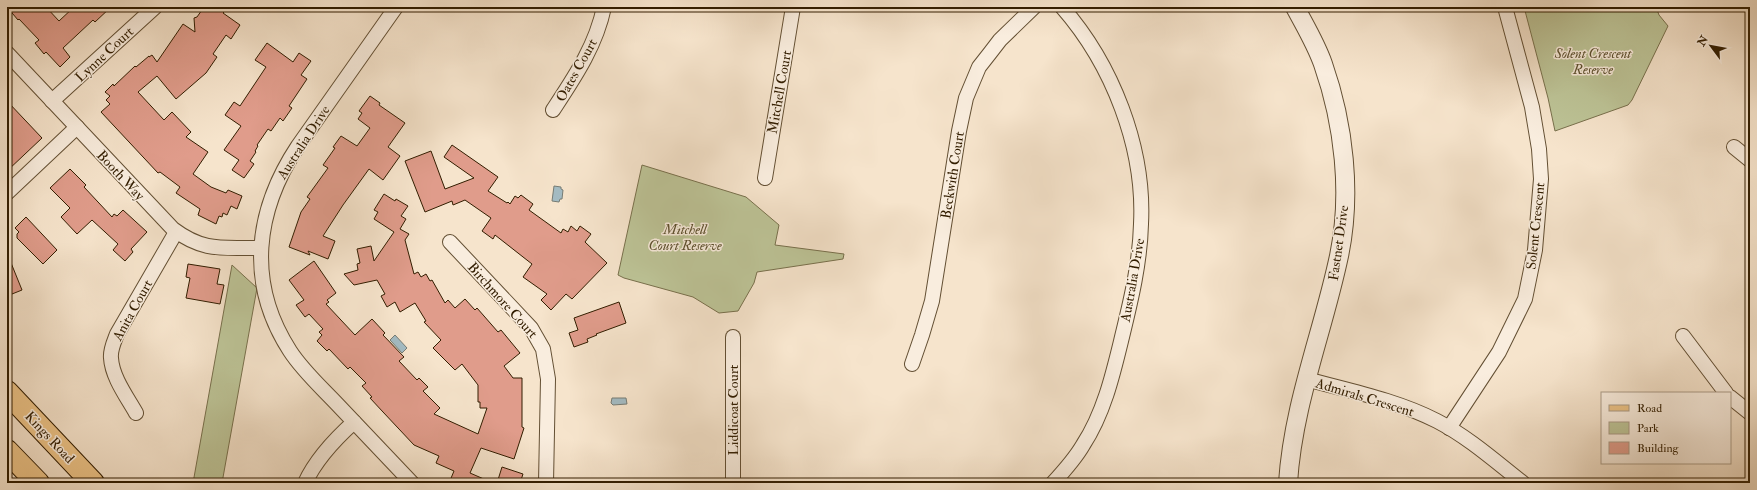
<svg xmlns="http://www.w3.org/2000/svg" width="1757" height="490" font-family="'IM FELL Double Pica',serif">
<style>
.green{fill:#bdc497;stroke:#78704c}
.water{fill:#a3bbc3;stroke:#767c75}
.building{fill:#e09c8b;stroke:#321d00}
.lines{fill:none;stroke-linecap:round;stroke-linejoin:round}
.minor-casing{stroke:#634f33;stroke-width:16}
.tertiary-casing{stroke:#634f33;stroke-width:20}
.primary-casing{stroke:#321d00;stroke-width:24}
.minor{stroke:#f9edde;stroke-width:14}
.tertiary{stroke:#f9edde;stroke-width:18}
.primary{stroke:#ebc286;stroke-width:22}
.labels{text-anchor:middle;stroke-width:3;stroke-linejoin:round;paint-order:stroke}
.park-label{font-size:14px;font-style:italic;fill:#5c4f2d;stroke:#f9edde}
.street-label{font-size:14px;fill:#321d00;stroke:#f9edde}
</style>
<rect width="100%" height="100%" fill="#f6e4cc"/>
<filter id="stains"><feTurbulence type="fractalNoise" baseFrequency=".005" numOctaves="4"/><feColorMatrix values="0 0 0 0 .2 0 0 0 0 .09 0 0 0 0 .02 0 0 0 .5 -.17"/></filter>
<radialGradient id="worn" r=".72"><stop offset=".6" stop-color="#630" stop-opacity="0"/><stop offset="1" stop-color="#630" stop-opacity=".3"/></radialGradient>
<!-- green -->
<g class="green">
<polygon points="1524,7 1656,7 1659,15 1668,26 1632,100 1628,105 1555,131 1548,98"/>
<polygon points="642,165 746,197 779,225 775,245 844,254 843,259 757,272 754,283 738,311 719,313 693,297 624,278 618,275"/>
<polygon points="232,265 257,288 222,483 193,483"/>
</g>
<!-- water -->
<g class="water">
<polygon points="554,186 561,187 561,189 563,190 562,199 560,199 559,202 552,201"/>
<polygon points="395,335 407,348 402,353 390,340"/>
<polygon points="612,398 626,398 627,404 613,405 611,403"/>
</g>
<!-- building -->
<g class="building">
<polygon points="7,7 46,7 59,21 74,7 111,7 95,22 93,20 63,48 70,57 60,67 46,52 44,54 35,43 39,40 19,19 18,20"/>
<polygon points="204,7 217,7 224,12 223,13 240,25 231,39 226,35 213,54 217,57 206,73 176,99 157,76 138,92 164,120 172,112 191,132 186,137 208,152 193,174 211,187 226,193 228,190 242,196 237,209 231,206 227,215 223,213 222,217 219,216 216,224 198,215 200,209 176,193 180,187 160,172 158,173 101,112 110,104 106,100 110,96 105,92 113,84 114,86 135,66 136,67 149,56 149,57 152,55 157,62 183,24 195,32 194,18 197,17"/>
<polygon points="267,43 293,62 299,53 311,61 301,75 307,79 289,106 292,108 283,121 280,118 271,131 268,129 257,145 258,146 255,151 256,152 250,161 254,164 244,178 232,170 239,160 224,150 241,126 225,115 234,102 240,106 266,67 255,60"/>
<polygon points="370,96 380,103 379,105 405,123 388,147 400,156 383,180 369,169 343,205 323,236 335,241 328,259 308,251 310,255 289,247 301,212 310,199 307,197 328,168 323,165 335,148 333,147 341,136 357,146 370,128 358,119 362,113 359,111"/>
<polygon points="7,101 42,138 7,171"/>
<polygon points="452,145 498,177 488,191 507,203 508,202 510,204 515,196 518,198 521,195 533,204 529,210 561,233 563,229 568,232 571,226 577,231 580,226 591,234 585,242 607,263 572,299 566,294 551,310 541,300 547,294 523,277 532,264 495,235 493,239 482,231 491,218 465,200 453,205 452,201 425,212 405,161 431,151 445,189 474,178 444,157"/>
<polygon points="70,169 86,185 84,187 112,217 114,214 117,216 123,210 147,232 131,249 133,252 125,261 113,250 118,244 92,220 77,234 61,217 70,208 50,188"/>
<polygon points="384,194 395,201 396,199 408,206 401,216 406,219 400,229 409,234 405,240 414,274 418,272 421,277 426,274 430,281 432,280 445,303 448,300 455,308 465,299 475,310 477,308 498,332 501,330 520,353 504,366 513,378 522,378 522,427 524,428 514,459 481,448 470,473 493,483 449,483 454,471 436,463 439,456 414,445 383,412 370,398 372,397 362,386 366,383 350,367 348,369 329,349 327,351 317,341 322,335 319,332 323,329 309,314 305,317 296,305 304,300 289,280 314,261 336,293 327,300 329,302 326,304 355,335 372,319 385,333 383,335 404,357 399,361 417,380 419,378 428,387 423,391 440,408 434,414 478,434 487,408 480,408 480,402 478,402 478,385 462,364 455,370 433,348 441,340 424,322 426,321 415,303 400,312 395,302 387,307 381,296 385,294 377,280 354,285 344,274 358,270 357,264 360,263 357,249 371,246 374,261 394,232 374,219 378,212 374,210"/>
<polygon points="26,217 57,250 43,264 17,238 17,234 19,232 15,228"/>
<polygon points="7,253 22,290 7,296"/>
<polygon points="188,264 220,269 217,284 224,285 220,304 186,298 190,278 186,277"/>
<polygon points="619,302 626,323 596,334 597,335 587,339 588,342 574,347 569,333 578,330 574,318"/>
<polygon points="502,467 523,474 520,483 497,483"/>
</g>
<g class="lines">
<defs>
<g id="minor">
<path d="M 396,7 L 298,146 C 255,211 246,283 290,351 C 303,371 321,387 337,404 C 362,430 387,457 412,483"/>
<path d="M 7,53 L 173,229 C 205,253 224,247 261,248"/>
<polyline points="52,101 155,7"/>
<path d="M 553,110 C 574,78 596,46 604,7"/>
<polyline points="1734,147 1750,160"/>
<polyline points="765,178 793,7"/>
<polyline points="7,193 77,127"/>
<polyline points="450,242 531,328 543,349 548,379 546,483"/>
<polyline points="1683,336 1726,393"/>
<polyline points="733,337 733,483"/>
<polyline points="912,364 922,335 932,301 959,131 966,98 979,67 990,53 1000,40 1034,7"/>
<path d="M 1306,379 C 1350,391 1396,400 1437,421 C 1468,437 1495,461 1523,483"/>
<polyline points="1730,397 1750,413"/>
<path d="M 136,413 C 127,397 112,377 111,358 C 110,350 114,342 117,334 L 176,232"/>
<polyline points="1449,428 1499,352 1525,299 1535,250 1541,179 1539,149 1532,107 1505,7"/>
<path d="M 305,483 C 316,459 334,440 354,422"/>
<path d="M 1053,483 C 1064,471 1075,459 1083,445 C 1104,413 1113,374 1122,337 C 1131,300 1140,263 1141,224 C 1145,147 1112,64 1062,7"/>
</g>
<path id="tertiary" d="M 1288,483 C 1293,404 1323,332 1339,256 C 1352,194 1344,124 1323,64 C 1316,44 1305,26 1295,7"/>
<g id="primary">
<polyline points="7,392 93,483"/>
<polyline points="7,451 38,483"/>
</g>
</defs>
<!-- minor casing -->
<use href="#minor" class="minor-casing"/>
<!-- tertiary casing -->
<use href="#tertiary" class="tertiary-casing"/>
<!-- primary casing -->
<use href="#primary" class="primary-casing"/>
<!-- minor -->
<use href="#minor" class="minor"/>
<!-- tertiary -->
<use href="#tertiary" class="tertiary"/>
<!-- primary -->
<use href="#primary" class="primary"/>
</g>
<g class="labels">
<!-- park labels -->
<g class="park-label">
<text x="1593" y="58">Solent Crescent<tspan x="1593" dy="16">Reserve</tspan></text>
<text x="685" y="234">Mitchell<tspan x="685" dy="16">Court Reserve</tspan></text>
</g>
<!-- street labels -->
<g class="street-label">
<text transform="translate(104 54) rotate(-43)" y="5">Lynne Court</text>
<text transform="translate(576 70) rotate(-61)" y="5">Oates Court</text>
<text transform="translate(779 92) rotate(-80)" y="5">Mitchell Court</text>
<text transform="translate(303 142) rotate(-57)" y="5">Australia Drive</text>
<text transform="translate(121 175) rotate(47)" y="5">Booth Way</text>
<text transform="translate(952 175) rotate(-81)" y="5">Beckwith Court</text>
<text transform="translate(1535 226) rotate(-84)" y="5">Solent Crescent</text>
<text transform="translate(1338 243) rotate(-82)" y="5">Fastnet Drive</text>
<text transform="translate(1132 280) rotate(-80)" y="5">Australia Drive</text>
<text transform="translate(503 300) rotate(48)" y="5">Birchmore Court</text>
<text transform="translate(132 310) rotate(-61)" y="5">Anita Court</text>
<text transform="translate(1365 397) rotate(17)" y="5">Admirals Crescent</text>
<text transform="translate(733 410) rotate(-90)" y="5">Liddicoat Court</text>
<text transform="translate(50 437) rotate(47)" y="5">Kings Road</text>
</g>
</g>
<!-- margin -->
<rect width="1757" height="490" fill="none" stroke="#f6e4cc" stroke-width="24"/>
<rect x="8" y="8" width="1741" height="474" fill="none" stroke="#321d00" stroke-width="2"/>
<rect x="12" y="12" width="1733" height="466" fill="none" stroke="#321d00"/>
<!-- legend -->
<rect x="1601" y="392" width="130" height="72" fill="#f9edde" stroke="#a99a85"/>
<rect x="1609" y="405" width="20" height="6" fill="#ebc286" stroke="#a99a85"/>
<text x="1637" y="412" font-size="12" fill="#321d00">Road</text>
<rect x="1609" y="422" width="20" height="12" fill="#bdc497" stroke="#a99a85"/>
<text x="1637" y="432" font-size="12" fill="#321d00">Park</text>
<rect x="1609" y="442" width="20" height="12" fill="#e09c8b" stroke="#a99a85"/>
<text x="1637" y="452" font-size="12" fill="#321d00">Building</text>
<!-- north arrow -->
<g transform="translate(1711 46) rotate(302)" stroke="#f9edde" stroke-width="3" paint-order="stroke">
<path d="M0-3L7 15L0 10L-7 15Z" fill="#321d00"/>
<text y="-6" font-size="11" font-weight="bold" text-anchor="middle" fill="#321d00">N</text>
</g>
<rect width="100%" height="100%" filter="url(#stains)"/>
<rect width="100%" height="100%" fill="url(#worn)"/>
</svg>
